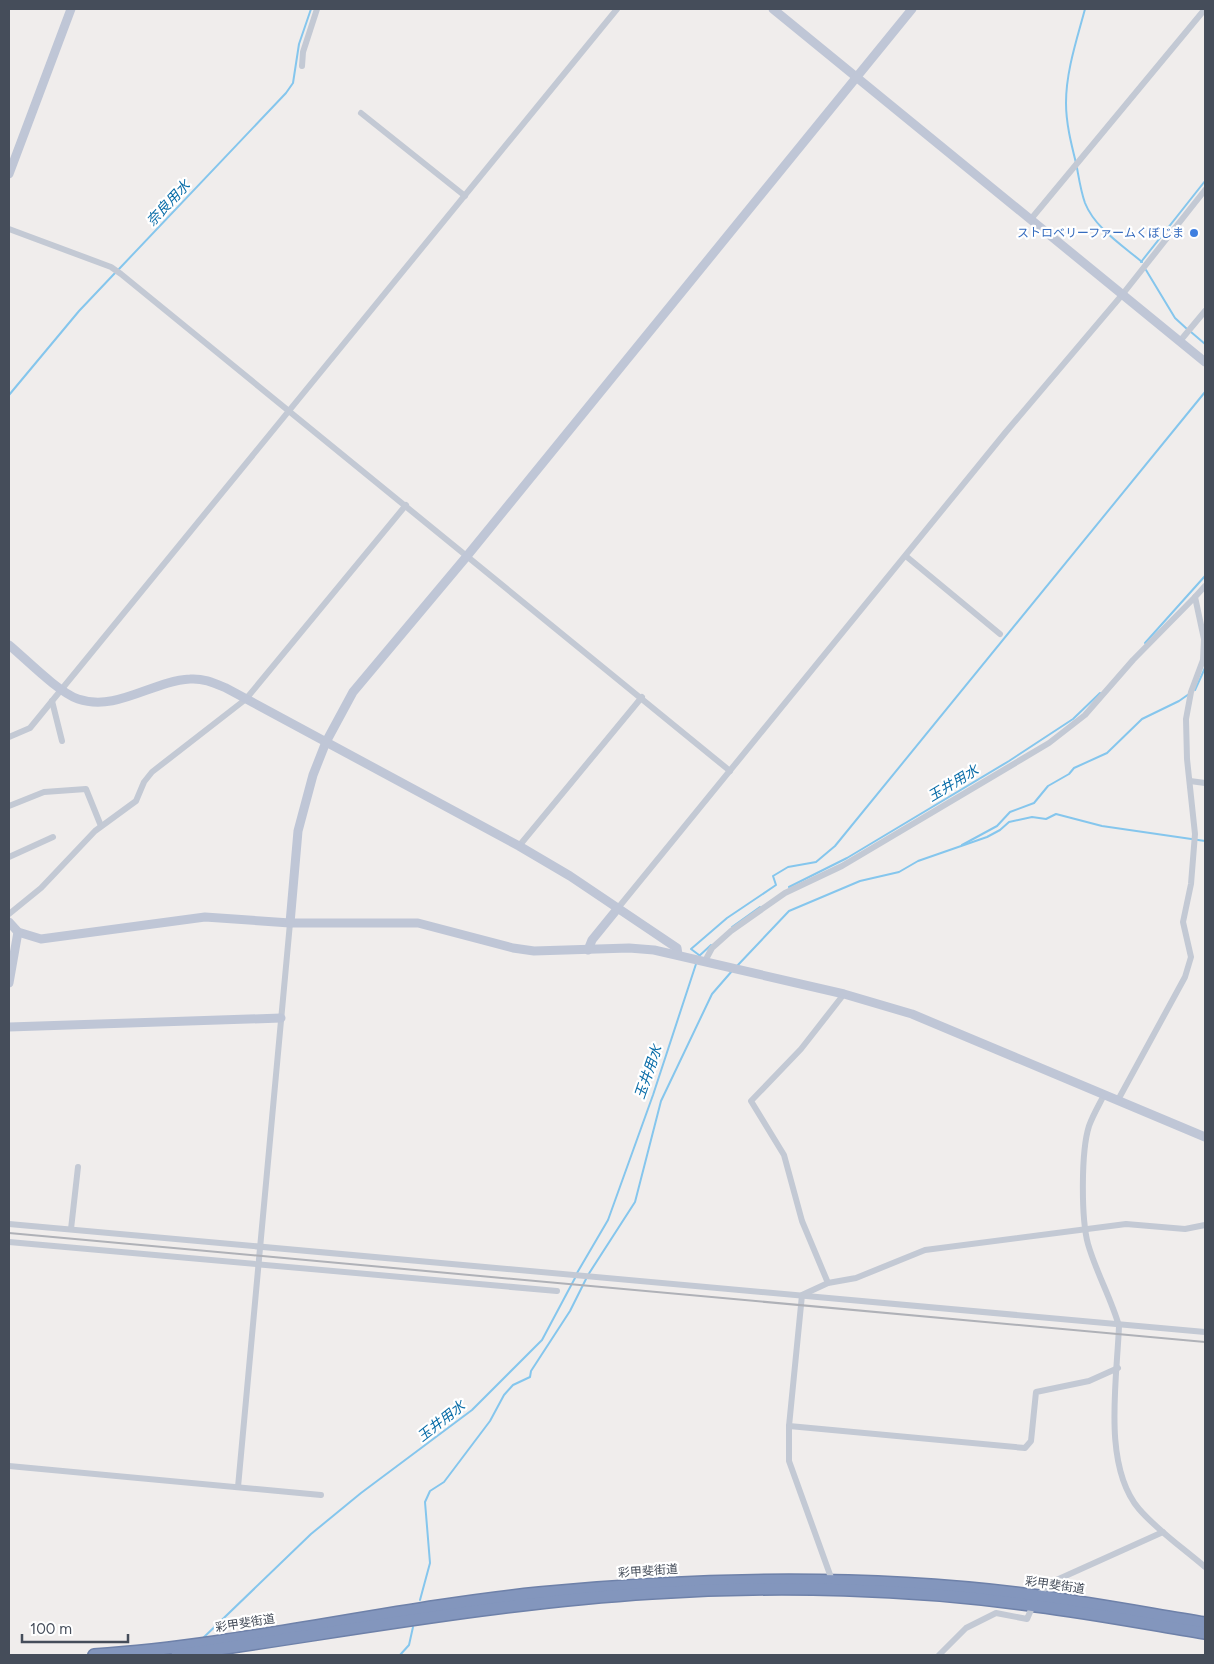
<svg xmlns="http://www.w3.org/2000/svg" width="1214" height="1664" font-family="Figtree,'Noto Sans JP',sans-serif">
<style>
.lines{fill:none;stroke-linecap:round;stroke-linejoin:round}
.stream{stroke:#85c6ed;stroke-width:2}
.highway-casing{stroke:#6e81a9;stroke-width:14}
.street{stroke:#c3c9d4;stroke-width:6}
.secondary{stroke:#bfc6d6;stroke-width:9}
.highway{stroke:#8396bd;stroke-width:11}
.rail{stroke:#afb1b7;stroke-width:2}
.shop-dot{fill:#3f7fe0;stroke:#fff;stroke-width:2}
.labels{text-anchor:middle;stroke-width:4.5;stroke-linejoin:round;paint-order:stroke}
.shop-label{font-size:12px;fill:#366cbe;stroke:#fff;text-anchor:end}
.street-label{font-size:12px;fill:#454d5a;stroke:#fff}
.water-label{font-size:14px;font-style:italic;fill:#0a6da8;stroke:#fff}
</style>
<rect width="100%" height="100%" fill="#f0edec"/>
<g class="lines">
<!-- stream -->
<g class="stream">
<path d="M 1076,163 C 1071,143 1066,123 1066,103 C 1066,71 1077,39 1085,9"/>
<path d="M 1077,168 C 1079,179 1081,192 1085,203 C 1095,228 1122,245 1142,262"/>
<polyline points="1141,262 1205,181"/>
<polyline points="119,269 286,93 293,83 299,44 311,9"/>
<polyline points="1146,270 1175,318 1187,329"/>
<polyline points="1191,332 1205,344"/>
<polyline points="9,395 79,311 115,273"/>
<polyline points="1145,643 1205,576"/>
<polyline points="1195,690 1205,668"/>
<polyline points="962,845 997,826 1010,812 1034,803 1048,786 1069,774 1074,768 1107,753 1142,719 1179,701 1189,694"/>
<polyline points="789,887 847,858 1009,761 1073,719 1100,693"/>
<polyline points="732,927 760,907"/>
<polyline points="699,955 691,949 727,918 776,885 773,876 788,867 816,862 835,846 1205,392"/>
<polyline points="698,957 711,945"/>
<polyline points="737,966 789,911 860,881 899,872 918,861 987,837 1000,830 1009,822 1032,817 1046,819 1056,814 1102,826 1205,841"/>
<polyline points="577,1273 608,1220 653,1095 696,964"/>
<polyline points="588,1275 635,1202 661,1101 712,994 732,971"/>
<polyline points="420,1600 430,1563 425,1502 430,1491 444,1482 490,1421 504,1395 513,1385 530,1377 531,1371 570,1311 586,1279"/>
<polyline points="201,1640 311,1534 361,1493 472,1410 542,1340 575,1278"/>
<polyline points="400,1655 409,1645 413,1627"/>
</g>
<defs>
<g id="highway">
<path d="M 94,1655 C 243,1645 390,1608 539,1593 C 705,1577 874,1574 1039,1596 C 1094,1604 1150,1614 1205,1623"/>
<path d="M 177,1655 C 335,1633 493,1603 652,1593 C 775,1585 913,1588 1036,1606 C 1092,1613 1149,1624 1205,1633"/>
</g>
</defs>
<!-- highway casing -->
<use href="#highway" class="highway-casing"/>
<!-- street -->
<g class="street">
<polyline points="302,66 303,52 317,9"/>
<polyline points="361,113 465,196"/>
<polyline points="1031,219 1205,9"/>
<polyline points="9,229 111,267 121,274 730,771"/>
<polyline points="1180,341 1205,311"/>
<polyline points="907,557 1000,634"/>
<polyline points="52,701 62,741"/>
<polyline points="9,737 30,728 617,9"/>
<polyline points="1190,781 1205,783"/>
<polyline points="9,806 44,792 86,789 101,826"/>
<polyline points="519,846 642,697"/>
<polyline points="9,857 53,837"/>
<polyline points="618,908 1005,433 1122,295 1205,190"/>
<polyline points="9,914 41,888 95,831 136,801 144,782 152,772 246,699 406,505"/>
<polyline points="705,961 712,948 731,931 785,893 842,866 1049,743 1085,715 1133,660 1195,597"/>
<path d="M 1104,1095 C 1099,1105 1093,1115 1089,1126 C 1081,1151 1081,1218 1088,1244 C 1096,1272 1111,1298 1119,1326 C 1117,1380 1102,1465 1139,1509 C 1158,1531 1183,1548 1205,1567"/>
<polyline points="1118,1100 1185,977 1191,957 1183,922 1191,884 1195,834 1187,759 1186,719 1191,692 1203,660 1204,639 1195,597 1205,586"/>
<polyline points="9,1224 1205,1332"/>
<polyline points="71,1229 78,1167"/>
<polyline points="9,1242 557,1291"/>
<polyline points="828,1283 802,1221 784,1155 751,1101 801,1049 844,994"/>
<polyline points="789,1426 1025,1448 1031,1441 1036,1392 1089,1381 1118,1368"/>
<polyline points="9,1466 321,1495"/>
<polyline points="238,1487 290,923"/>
<polyline points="833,1583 789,1461 789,1426 802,1295 828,1283 856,1278 925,1250 1126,1224 1185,1229 1205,1225"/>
<polyline points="939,1655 966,1628 996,1613 1027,1619 1037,1596 1052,1582 1163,1532"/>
</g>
<!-- secondary -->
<g class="secondary">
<polyline points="773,9 1205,362"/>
<polyline points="9,174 71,9"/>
<path d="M 9,645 C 26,659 58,692 78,699 C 117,712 152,681 190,679 C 203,678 214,683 226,688 L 519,846 L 570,876 L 677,948 L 678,955"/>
<polyline points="9,922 18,932 41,939 205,917 290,923 418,923 513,948 534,951 629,948 654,950 844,994 912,1014 1205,1137"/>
<polyline points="290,923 298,831 313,775 326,742 353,692 467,556 912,9"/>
<polyline points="588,950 592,940 618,908"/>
<polyline points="9,983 18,932"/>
<polyline points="9,1027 281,1018"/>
</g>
<!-- highway -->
<use href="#highway" class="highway"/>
<!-- rail -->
<polyline class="rail" points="9,1233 1205,1342"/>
</g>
<!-- markers -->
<circle class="shop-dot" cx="1194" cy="233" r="5"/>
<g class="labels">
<!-- shop labels -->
<g class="shop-label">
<text x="1184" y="237">ストロベリーファームくぼじま</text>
</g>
<!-- street labels -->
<g class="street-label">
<text transform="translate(648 1571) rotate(-4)" y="4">彩甲斐街道</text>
<text transform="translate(1055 1585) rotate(8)" y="4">彩甲斐街道</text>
<text transform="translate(245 1623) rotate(-9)" y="4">彩甲斐街道</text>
</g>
<!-- water labels -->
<g class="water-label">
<text transform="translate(168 203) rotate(-47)" y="5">奈良用水</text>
<text transform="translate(953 783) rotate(-31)" y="5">玉井用水</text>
<text transform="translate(648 1072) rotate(-71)" y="5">玉井用水</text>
<text transform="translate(441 1421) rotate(-38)" y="5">玉井用水</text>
</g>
</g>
<!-- border -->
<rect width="1214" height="1664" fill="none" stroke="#454d5a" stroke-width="20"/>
<!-- scale -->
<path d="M22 1634v8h106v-8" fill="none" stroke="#454d5a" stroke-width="2.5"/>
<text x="30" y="1634" font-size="15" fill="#454d5a" stroke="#ffffff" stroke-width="4" paint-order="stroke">100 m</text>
</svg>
